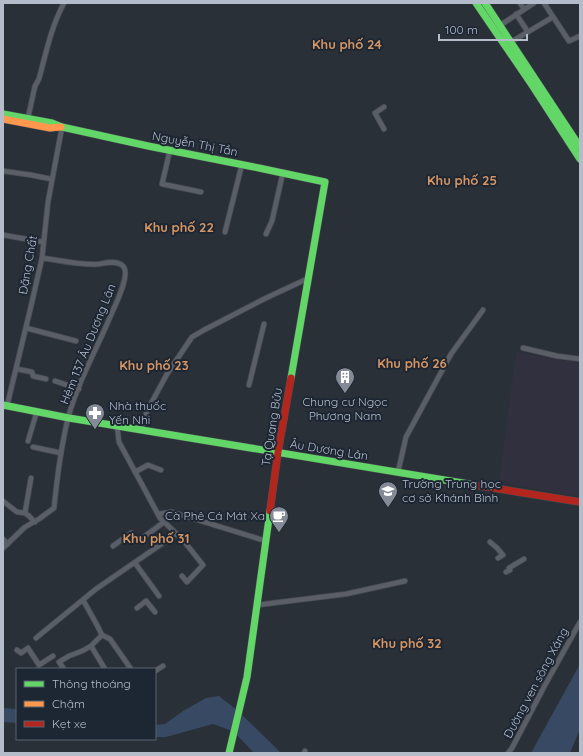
<svg xmlns="http://www.w3.org/2000/svg" width="583" height="756" font-family="Quicksand,sans-serif">
<style>
.medical{fill:#31303e}
.water{fill:#384963}
.lines{fill:none;stroke-linecap:round;stroke-linejoin:round}
.street-casing{stroke:#484c53;stroke-width:6}
.fast-casing{stroke:#484c53;stroke-width:8}
.slow-casing{stroke:#484c53;stroke-width:8}
.jam-casing{stroke:#484c53;stroke-width:8}
.street{stroke:#5a5e66;stroke-width:4.5}
.fast{stroke:#63d668;stroke-width:7}
.slow{stroke:#ff974d;stroke-width:7}
.jam{stroke:#b3261e;stroke-width:7}
.labels{text-anchor:middle;stroke-width:4;stroke-linejoin:round;paint-order:stroke}
.street-label{font-size:12px;fill:#b4bcc9;stroke:#1d2633}
.poi-label{font-size:12px;fill:#b4bcc9;stroke:#1d2633;text-anchor:start}
.neighbourhood-label{font-size:13px;font-weight:bold;fill:#d59563;stroke:#1d2633}
</style>
<rect width="100%" height="100%" fill="#2a3038"/>
<!-- medical -->
<polygon class="medical" points="516,352 580,363 580,497 499,482"/>
<!-- water -->
<g class="water">
<polygon points="580,664 580,729 570,753 531,753"/>
<polygon points="219,696 238,711 269,741 281,753 254,753 234,732 227,729 213,724 166,737 155,737 155,725 165,724 183,711 206,698"/>
<polygon points="3,708 17,709 17,723 3,722"/>
</g>
<g class="lines">
<defs>
<g id="street">
<polyline points="520,3 524,9"/>
<polyline points="544,3 569,41 580,36"/>
<polyline points="516,14 528,32"/>
<polyline points="499,26 534,3"/>
<polyline points="511,42 553,17"/>
<path d="M 28,118 L 35,86 L 39,79 C 46,53 51,27 64,3"/>
<polyline points="384,129 375,113 384,107"/>
<polyline points="170,150 162,184 201,192"/>
<polyline points="3,171 31,175 51,179"/>
<polyline points="225,232 242,164"/>
<polyline points="266,234 272,221 283,172"/>
<polyline points="3,235 43,242"/>
<polyline points="26,328 76,341"/>
<polyline points="523,348 557,356 580,359"/>
<polyline points="17,369 32,372 33,376 46,379"/>
<polyline points="55,381 79,389"/>
<polyline points="249,385 264,324"/>
<polyline points="7,406 32,302 42,258 48,202 62,127"/>
<polyline points="117,426 119,442 160,518 183,540 203,565 187,582 182,576"/>
<polyline points="140,430 147,411 167,374 192,337 204,330 266,298 309,278"/>
<polyline points="28,441 37,411"/>
<polyline points="33,447 61,453"/>
<polyline points="135,472 148,465 161,470"/>
<polyline points="398,472 406,437 451,354 483,310"/>
<polyline points="3,501 17,512 25,513 29,516 35,522"/>
<polyline points="25,513 31,478"/>
<polyline points="158,514 172,512 266,541"/>
<polyline points="3,539 8,544"/>
<polyline points="490,542 497,548 503,555 498,558"/>
<polyline points="113,546 131,533 137,542 164,522"/>
<path d="M 3,548 L 25,527 L 39,519 L 54,508 C 57,478 61,447 68,418 C 77,385 94,354 108,322 C 112,311 132,275 123,266 C 117,260 105,263 99,264 C 84,266 57,260 42,258"/>
<polyline points="135,563 159,596"/>
<polyline points="506,572 510,570 509,568 524,559"/>
<polyline points="257,605 346,594 405,581"/>
<polyline points="137,608 146,601 155,612"/>
<polyline points="102,635 110,639 131,669"/>
<polyline points="36,638 96,589 176,534"/>
<polyline points="91,646 105,669"/>
<polyline points="17,650 21,653 28,648 39,665 53,656"/>
<polyline points="64,669 59,662 69,656 82,651 91,646 102,635 97,625 83,600"/>
<polyline points="155,671 163,666"/>
<polyline points="304,753 305,751"/>
<polyline points="508,753 512,748 545,685 580,622"/>
</g>
<g id="fast">
<polyline points="476,3 532,85 580,159"/>
<polyline points="485,3 580,147"/>
<polyline points="3,114 52,123 62,127 148,146 259,168 325,182 291,378"/>
<polyline points="3,405 69,418 475,485"/>
<polyline points="229,753 247,677 270,511"/>
</g>
<polyline id="slow" points="3,119 50,128 61,127"/>
<g id="jam">
<polyline points="475,485 580,502"/>
<polyline points="270,511 278,452 291,378"/>
</g>
</defs>
<!-- street casing -->
<use href="#street" class="street-casing"/>
<!-- fast casing -->
<use href="#fast" class="fast-casing"/>
<!-- slow casing -->
<use href="#slow" class="slow-casing"/>
<!-- jam casing -->
<use href="#jam" class="jam-casing"/>
<!-- street -->
<use href="#street" class="street"/>
<!-- fast -->
<use href="#fast" class="fast"/>
<!-- slow -->
<use href="#slow" class="slow"/>
<!-- jam -->
<use href="#jam" class="jam"/>
</g>
<!-- icons -->
<defs>
<symbol id="building-pin" viewBox="-11 -11 22 30"><path d="M0 17L-7.5 6A9.5 9.5 0 1 1 7.5 6Z" fill="#848b96" stroke="#1d2633"/><path d="M-4-6H4V6H1V3H-1V6H-4ZM-2.5-4.3h1.7v1.8h-1.7ZM.8-4.3h1.7v1.8H.8ZM-2.5-1h1.7V.8h-1.7ZM.8-1h1.7V.8H.8Z" fill="#fff"/></symbol>
<symbol id="pharmacy-pin" viewBox="-11 -11 22 30"><path d="M0 17L-7.5 6A9.5 9.5 0 1 1 7.5 6Z" fill="#848b96" stroke="#1d2633"/><path d="M-2-6h4v4h4v4h-4v4h-4v-4h-4v-4h4Z" fill="#fff"/></symbol>
<symbol id="school-pin" viewBox="-11 -11 22 30"><path d="M0 17L-7.5 6A9.5 9.5 0 1 1 7.5 6Z" fill="#848b96" stroke="#1d2633"/><path d="M0-5L7-2L0 1L-7-2ZM-4 1L0 2.5L4 1V4Q0 6-4 4Z" fill="#fff"/></symbol>
<symbol id="cafe-pin" viewBox="-11 -11 22 30"><path d="M0 17L-7.5 6A9.5 9.5 0 1 1 7.5 6Z" fill="#848b96" stroke="#1d2633"/><path d="M-5.5-4.5H6V0H3Q3 3.5 0 3.5H-2.5Q-5.5 3.5-5.5 0ZM3-3.2v2h1.7v-2ZM-6 4.5H4V6H-6Z" fill="#fff"/></symbol>
</defs>
<g fill-rule="evenodd">
<use href="#building-pin" x="334" y="366" width="22" height="30"/>
<use href="#pharmacy-pin" x="84" y="402" width="22" height="30"/>
<use href="#school-pin" x="377" y="480" width="22" height="30"/>
<use href="#cafe-pin" x="268" y="505" width="22" height="30"/>
</g>
<g class="labels">
<!-- street labels -->
<g class="street-label">
<text transform="translate(195 144) rotate(11)" y="4">Nguyễn Thị Tần</text>
<text transform="translate(28 265) rotate(-80)" y="4">Đặng Chất</text>
<text transform="translate(88 344) rotate(-68)" y="4">Hẻm 137 Âu Dương Lân</text>
<text transform="translate(272 427) rotate(-81)" y="4">Tạ Quang Bửu</text>
<text transform="translate(329 450) rotate(9)" y="4">Âu Dương Lân</text>
<text transform="translate(536 683) rotate(-62)" y="4">Đường ven sông Xáng</text>
</g>
<!-- poi labels -->
<g class="poi-label">
<text x="345" y="406" text-anchor="middle">Chung cư Ngọc<tspan x="345" dy="14">Phương Nam</tspan></text>
<text x="109" y="410">Nhà thuốc<tspan x="109" dy="14">Yến Nhi</tspan></text>
<text x="402" y="488">Trường Trung học<tspan x="402" dy="14">cơ sở Khánh Bình</tspan></text>
<text x="265" y="520" text-anchor="end">Cà Phê Cá Mát Xa</text>
</g>
<!-- neighbourhood labels -->
<g class="neighbourhood-label">
<text x="347" y="49">Khu phố 24</text>
<text x="462" y="185">Khu phố 25</text>
<text x="179" y="232">Khu phố 22</text>
<text x="412" y="368">Khu phố 26</text>
<text x="154" y="370">Khu phố 23</text>
<text x="156" y="543">Khu phố 31</text>
<text x="407" y="648">Khu phố 32</text>
</g>
</g>
<!-- border -->
<rect width="583" height="756" fill="none" stroke="#b4bcc9" stroke-width="8"/>
<!-- legend -->
<rect x="16" y="668" width="140" height="72" fill="#1d2633" stroke="#59626f"/>
<rect x="24" y="681" width="20" height="6" fill="#63d668" stroke="#59626f"/>
<text x="52" y="688" font-size="12" fill="#b4bcc9">Thông thoáng</text>
<rect x="24" y="701" width="20" height="6" fill="#ff974d" stroke="#59626f"/>
<text x="52" y="708" font-size="12" fill="#b4bcc9">Chậm</text>
<rect x="24" y="721" width="20" height="6" fill="#b3261e" stroke="#59626f"/>
<text x="52" y="728" font-size="12" fill="#b4bcc9">Kẹt xe</text>
<!-- scale -->
<path d="M439 34v6h88v-6" fill="none" stroke="#b4bcc9" stroke-width="2"/>
<text x="445" y="34" font-size="12" fill="#b4bcc9" stroke="#1d2633" stroke-width="3" paint-order="stroke">100 m</text>
</svg>
